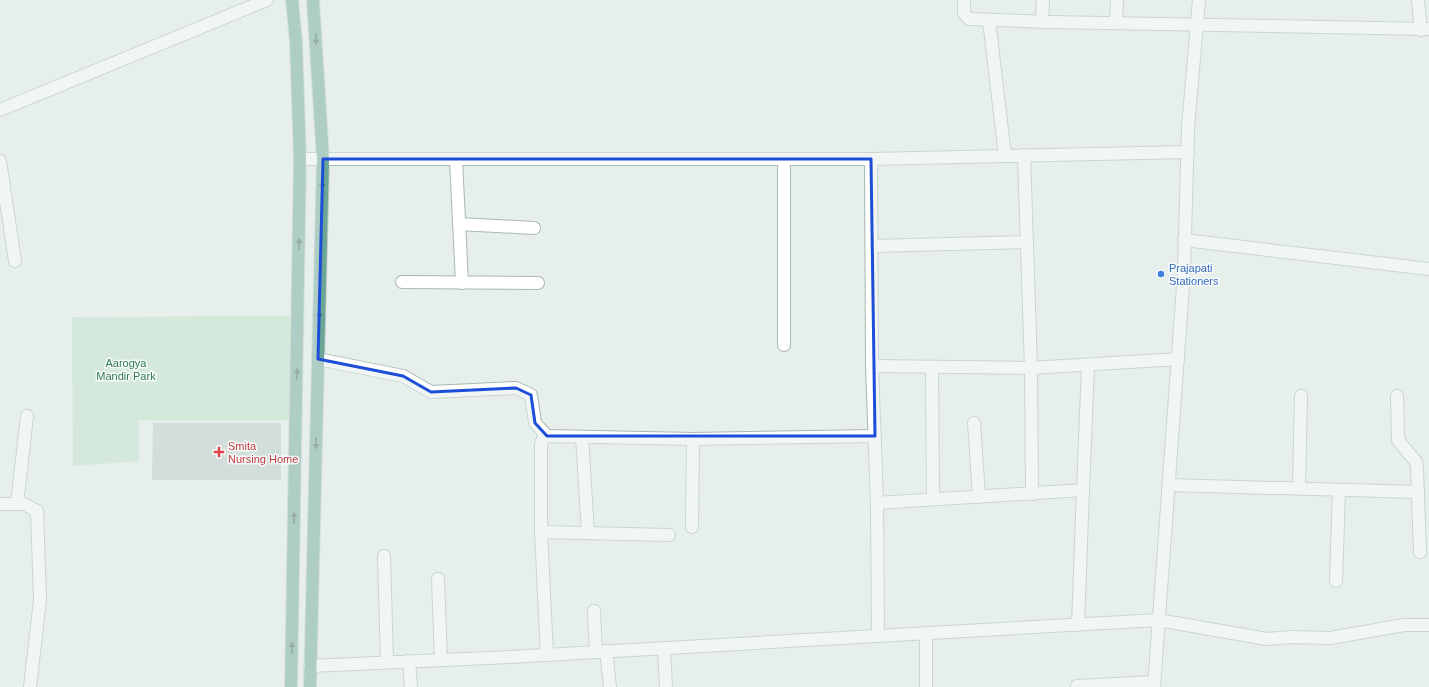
<svg xmlns="http://www.w3.org/2000/svg" width="1429" height="687" font-family="Helvetica,sans-serif">
<style>
.green{fill:#bfe0c8}
.building{fill:#bbcac4}
.lines{fill:none;stroke-linecap:round;stroke-linejoin:round}
.minor-casing{stroke:#a8b8b2;stroke-width:14}
.major-casing{stroke:#c2cac8;stroke-width:14}
.minor{stroke:#fff;stroke-width:12}
.major{stroke:#6aa596;stroke-width:12}
.oneway{fill:#365b51}
.marked{fill:none;stroke:#1d4ed8;stroke-width:3;stroke-linejoin:round}
.shop-dot{fill:#3f7fe0;stroke:#f7fbf9;stroke-width:1.5}
.health-dot{fill:#e0444e;stroke:#f7fbf9;stroke-width:1.5}
.labels{text-anchor:middle;stroke-width:3;stroke-linejoin:round;paint-order:stroke}
.shop-label{font-size:11px;fill:#366cbe;stroke:#f7fbf9;text-anchor:start}
.park-label{font-size:11px;fill:#2d7a4b;stroke:#f7fbf9}
.health-label{font-size:11px;fill:#be3a42;stroke:#f7fbf9;text-anchor:start}
</style>
<rect width="100%" height="100%" fill="#e6efeb"/>
<!-- green -->
<polygon class="green" points="292,316 290,420 139,420 139,461 73,466 72,317"/>
<!-- building -->
<polygon class="building" points="153,423 281,423 281,480 152,480"/>
<g class="lines">
<defs>
<g id="minor">
<polyline points="964,0 964,13 969,19 1050,22 1429,29"/>
<polyline points="1418,0 1421,30"/>
<polyline points="989,20 1005,156"/>
<polyline points="1042,22 1043,0"/>
<polyline points="1116,23 1117,0"/>
<polyline points="0,110 267,0"/>
<polyline points="1024,155 1031,368 1032,494"/>
<polyline points="300,159 871,159 1188,152"/>
<polyline points="456,159 462,283"/>
<polyline points="784,159 784,345"/>
<polyline points="871,159 872,366 877,503 1083,490 1088,365"/>
<polyline points="0,161 15,261"/>
<polyline points="459,224 534,228"/>
<polyline points="1184,240 1429,269"/>
<polyline points="872,246 1027,242"/>
<polyline points="402,282 538,283"/>
<polyline points="318,359 403,376 431,392 516,388 531,395 535,423 547,436"/>
<polyline points="872,366 1031,368 1178,359"/>
<polyline points="932,367 933,499"/>
<polyline points="1397,396 1398,440 1416,462 1417,468 1420,552"/>
<polyline points="974,423 979,497"/>
<polyline points="582,437 588,533"/>
<polyline points="1169,485 1418,492"/>
<polyline points="1299,488 1301,396"/>
<polyline points="877,503 878,636"/>
<polyline points="0,504 24,504 37,511 40,600 30,687"/>
<polyline points="17,504 27,416"/>
<polyline points="692,527 693,439"/>
<polyline points="541,532 541,444 543,439 547,436 693,439 875,436"/>
<polyline points="384,556 387,662"/>
<polyline points="438,579 441,660"/>
<polyline points="1336,581 1339,490"/>
<polyline points="594,611 596,652"/>
<polyline points="1078,625 1083,490"/>
<polyline points="926,633 926,687"/>
<polyline points="664,648 666,687"/>
<polyline points="606,651 610,687"/>
<polyline points="547,655 541,532 669,535"/>
<polyline points="409,661 411,687"/>
<polyline points="310,666 510,657 1158,620 1267,639 1291,637 1330,638 1404,625 1429,625"/>
<polyline points="1077,686 1154,682"/>
<polyline points="1154,687 1184,272 1188,128 1199,0"/>
</g>
<g id="major">
<polyline points="291,687 300,159 296,42 292,0"/>
<polyline points="310,687 323,159 313,0"/>
</g>
</defs>
<!-- minor casing -->
<use href="#minor" class="minor-casing"/>
<!-- major casing -->
<use href="#major" class="major-casing"/>
<!-- minor -->
<use href="#minor" class="minor"/>
<!-- major -->
<use href="#major" class="major"/>
</g>
<!-- one-way arrows -->
<defs><path id="oneway-solid" d="M-6-.8H1V-3.2L6.5 0L1 3.2V.8H-6Z"/></defs>
<g class="oneway">
<use href="#oneway-solid" transform="translate(316 39) rotate(87)"/>
<use href="#oneway-solid" transform="translate(322 183) rotate(91)"/>
<use href="#oneway-solid" transform="translate(299 244) rotate(-89)"/>
<use href="#oneway-solid" transform="translate(319 313) rotate(91)"/>
<use href="#oneway-solid" transform="translate(297 374) rotate(-87)"/>
<use href="#oneway-solid" transform="translate(316 443) rotate(91)"/>
<use href="#oneway-solid" transform="translate(294 518) rotate(-89)"/>
<use href="#oneway-solid" transform="translate(292 648) rotate(-89)"/>
</g>
<!-- marked area -->
<path d="M0 0H1429V687H0ZM 323,159 L 871,159 L 875,436 L 547,436 L 535,423 L 531,395 L 516,388 L 431,392 L 403,376 L 318,359 Z" fill="#e6efeb" fill-opacity=".55" fill-rule="evenodd"/>
<path class="marked" d="M 323,159 L 871,159 L 875,436 L 547,436 L 535,423 L 531,395 L 516,388 L 431,392 L 403,376 L 318,359 Z"/>
<!-- markers -->
<circle class="shop-dot" cx="1161" cy="274" r="4"/>
<path class="health-dot" d="M217 446h4v4h4v4h-4v4h-4v-4h-4v-4h4z"/>
<g class="labels">
<!-- shop labels -->
<g class="shop-label">
<text x="1169" y="272">Prajapati<tspan x="1169" dy="13">Stationers</tspan></text>
</g>
<!-- park labels -->
<g class="park-label">
<text x="126" y="367">Aarogya<tspan x="126" dy="13">Mandir Park</tspan></text>
</g>
<!-- health labels -->
<g class="health-label">
<text x="228" y="450">Smita<tspan x="228" dy="13">Nursing Home</tspan></text>
</g>
</g>
</svg>
